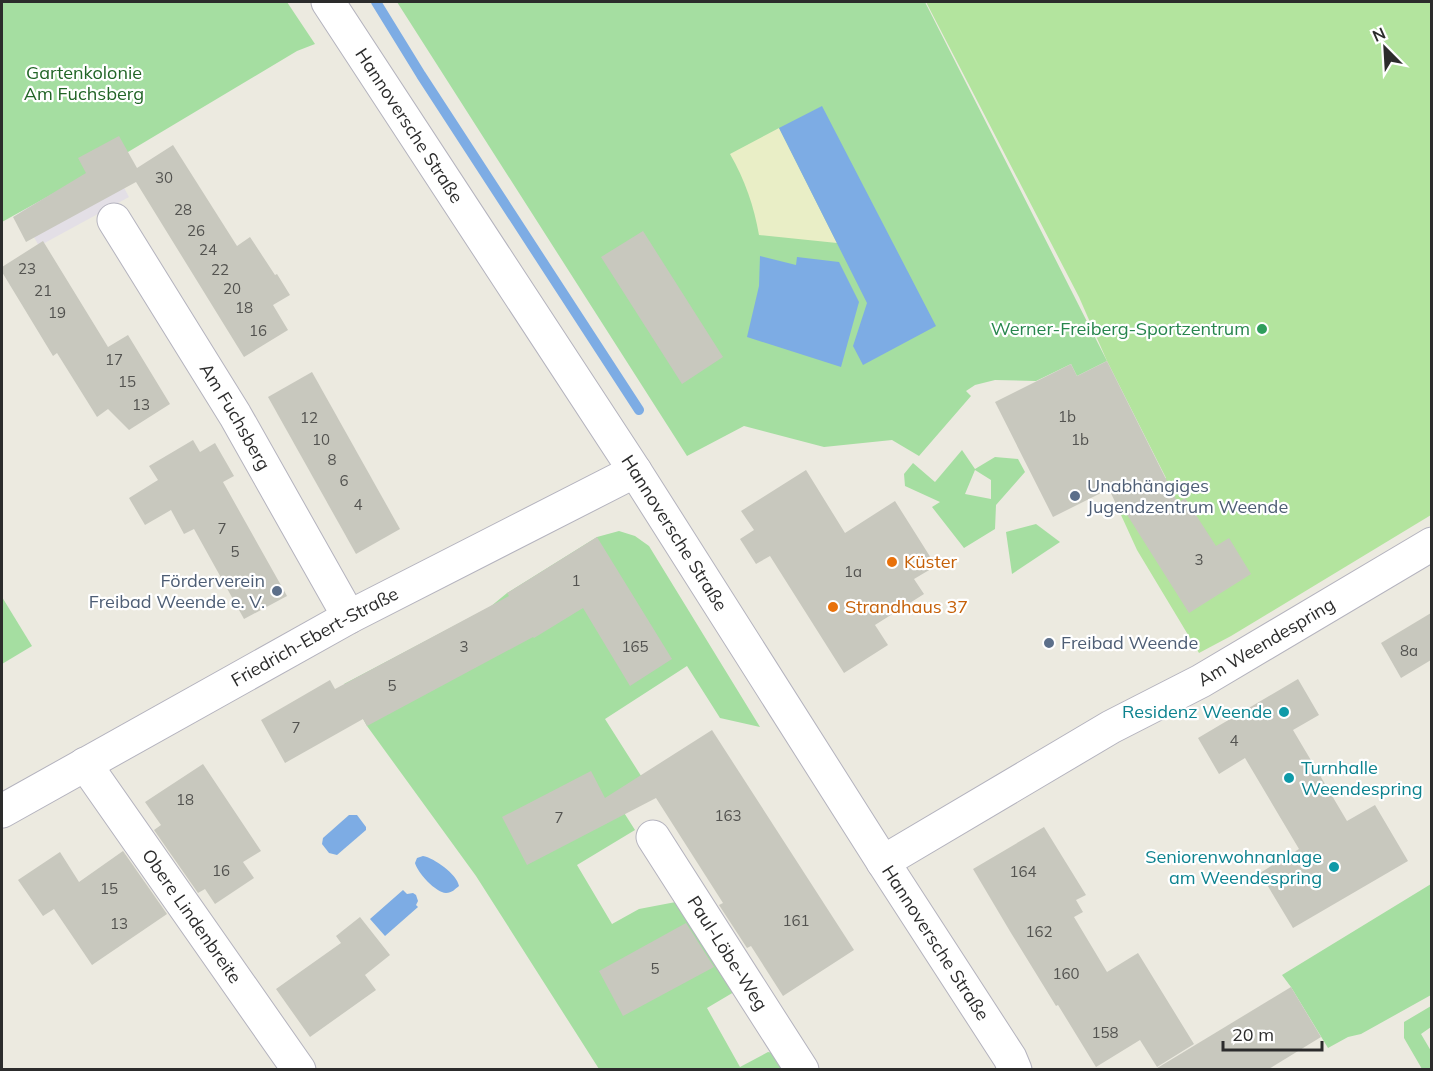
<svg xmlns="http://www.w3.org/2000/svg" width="1433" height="1071" font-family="Mulish,sans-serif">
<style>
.industrial{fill:#e3dfe6}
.green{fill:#a5dea1;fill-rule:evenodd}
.sand{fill:#e9eec6}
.pitch{fill:#b3e49e}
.water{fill:#7dace4}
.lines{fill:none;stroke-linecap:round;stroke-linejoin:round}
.stream{stroke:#7dace4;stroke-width:10}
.building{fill:#c8c8be}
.minor-casing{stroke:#b4b3be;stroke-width:35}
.tertiary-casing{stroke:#b4b3be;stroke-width:35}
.minor{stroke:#fff;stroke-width:33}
.tertiary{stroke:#fff;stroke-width:33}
.leisure-dot{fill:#2e9e5b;stroke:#fff;stroke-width:2}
.service-dot{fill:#5c6f8a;stroke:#fff;stroke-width:2}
.food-dot{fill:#e8710a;stroke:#fff;stroke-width:2}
.culture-dot{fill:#0f9aa8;stroke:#fff;stroke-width:2}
.labels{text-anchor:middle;stroke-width:4.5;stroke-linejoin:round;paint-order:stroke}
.number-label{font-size:15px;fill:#535350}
.park-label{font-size:18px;fill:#216426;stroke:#fff}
.street-label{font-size:18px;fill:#2c2c2c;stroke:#fff}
.leisure-label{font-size:18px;fill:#27864d;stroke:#fff;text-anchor:end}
.service-label{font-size:18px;fill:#4e5e75;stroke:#fff;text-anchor:start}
.food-label{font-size:18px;fill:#c56008;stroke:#fff;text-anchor:start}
.culture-label{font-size:18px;fill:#0d838f;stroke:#fff;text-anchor:end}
</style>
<rect width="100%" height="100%" fill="#eceae0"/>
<!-- industrial -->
<polygon class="industrial" points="110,162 129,197 39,246 20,212"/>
<!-- green -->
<g class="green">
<polygon points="2,2 287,2 315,44 297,51 128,152 2,222"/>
<polygon points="397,2 925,2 1107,361 1077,376 1071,364 1036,381 995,380 975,385 966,391 971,396 919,456 892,440 824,447 744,426 687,456"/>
<path d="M 962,450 L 975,469 L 995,457 L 1018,459 L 1025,472 L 996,505 L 995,529 L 964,548 L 932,507 L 940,502 L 905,486 L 904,474 L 913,463 L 935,482 ZM 975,470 L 991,480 L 991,499 L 965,494 Z"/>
<polygon points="1036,524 1060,542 1012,574 1006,532"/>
<polygon points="619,531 635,536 649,546 760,727 720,718 687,666 605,719 650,790 621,808 635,830 577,865 612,924 639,909 681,901 734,992 707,1008 740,1067 768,1052 779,1054 788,1069 599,1069 476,876 367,726 344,684 490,607 507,593 597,537"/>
<polygon points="2,597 32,646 2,664"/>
<polygon points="1431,884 1431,995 1361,1034 1348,1037 1328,1048 1291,987 1282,975"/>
<polygon points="1431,1006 1431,1027 1421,1034 1431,1051 1431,1069 1422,1069 1404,1038 1404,1022"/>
</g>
<!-- sand -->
<path class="sand" d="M 779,128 L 837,243 L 759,235 C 754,206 745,180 730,154 Z"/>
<!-- pitch -->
<polygon class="pitch" points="926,2 1431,2 1431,515 1231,636 1199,653 1137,550 1116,504 1166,478 1107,361 1079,297"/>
<!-- water -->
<g class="water">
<polygon points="822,106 936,326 863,365 853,346 867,303 779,128"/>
<polygon points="760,256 796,265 797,257 839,262 859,302 841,367 747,337 759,286"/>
<polygon points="349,815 357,815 366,827 366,830 337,855 329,853 322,844 323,838"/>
<path d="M 423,856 C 434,858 457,874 459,886 C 455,889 452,893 446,893 C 436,893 417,872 415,863 L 417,858 Z"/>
<polygon points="403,890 407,894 413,893 416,895 418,901 416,905 418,907 385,936 370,919"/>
</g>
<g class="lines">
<!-- stream -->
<polyline class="stream" points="376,2 421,75 639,410"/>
</g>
<!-- building -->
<g class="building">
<polygon points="119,136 137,168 173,145 237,246 250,237 275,275 277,274 290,295 273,305 288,330 244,357 136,182 26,242 13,217 86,173 78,158"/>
<polygon points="643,231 723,357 682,384 601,257"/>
<polygon points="43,241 108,347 128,335 170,404 129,430 108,409 97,417 57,353 53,356 2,272 2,267"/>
<polygon points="1107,361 1178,503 1185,498 1216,546 1229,538 1251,574 1189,613 1119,502 1116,504 1109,489 1053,517 995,402 1071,364 1077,376"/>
<polygon points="312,372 400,529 356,554 268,397"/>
<polygon points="193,440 200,452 215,443 234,476 223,482 287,596 244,619 194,529 184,534 171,510 145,525 129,498 158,480 149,466"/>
<polygon points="806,470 845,533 895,501 936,566 914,579 924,594 875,625 888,645 844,673 770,556 756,564 740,539 754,530 741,511"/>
<polygon points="597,537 672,659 630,686 583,608 534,638 533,637 367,726 363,719 285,763 261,720 330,680 335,689 509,596 507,593"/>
<polygon points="1431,613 1431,660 1401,678 1381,643"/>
<polygon points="1298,679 1319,715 1293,730 1347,821 1375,805 1408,861 1293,928 1260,873 1299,849 1245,758 1219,774 1198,738"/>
<polygon points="712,730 854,950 783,996 751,946 747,948 719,905 723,903 656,798 527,865 502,817 591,771 605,798"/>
<polygon points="203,764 261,851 243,862 254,878 215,904 205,889 198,893 154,830 161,825 145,802"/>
<polygon points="1044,827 1086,895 1076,900 1083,912 1074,917 1107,972 1138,953 1194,1044 1157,1067 1140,1040 1096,1067 1058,1005 1056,1006 1011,933 973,869"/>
<polygon points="123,851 167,914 92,965 54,909 43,916 18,880 60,852 79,882"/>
<polygon points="360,917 390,955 365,975 376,990 310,1037 276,989 341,943 336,936"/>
<polygon points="686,923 714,967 623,1016 599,971"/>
<polygon points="1291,987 1321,1037 1267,1070 1154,1070"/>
</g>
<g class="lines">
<defs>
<g id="minor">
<path id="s1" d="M 114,220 L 235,415 L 349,617"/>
<path id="s2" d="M 85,764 L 299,1070"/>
<path id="s3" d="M 2,811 L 349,617 L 635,471"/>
<path id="s4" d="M 653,837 L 802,1070"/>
<path id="s5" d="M 883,862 L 1111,727 L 1201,681 L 1432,544"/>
</g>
<g id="tertiary">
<path id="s6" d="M 328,2 L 635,471 L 883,862 L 1010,1058 L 1015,1070"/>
</g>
</defs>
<!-- minor casing -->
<use href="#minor" class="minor-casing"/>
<!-- tertiary casing -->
<use href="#tertiary" class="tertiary-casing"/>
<!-- minor -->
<use href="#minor" class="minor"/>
<!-- tertiary -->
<use href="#tertiary" class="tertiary"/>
</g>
<!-- markers -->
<circle class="leisure-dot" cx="1262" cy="329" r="6"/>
<g class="service-dot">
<circle cx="1075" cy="496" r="6"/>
<circle cx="277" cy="591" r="6"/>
<circle cx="1049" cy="643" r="6"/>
</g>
<g class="food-dot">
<circle cx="892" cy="562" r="6"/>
<circle cx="833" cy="607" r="6"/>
</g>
<g class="culture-dot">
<circle cx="1284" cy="712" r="6"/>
<circle cx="1289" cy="778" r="6"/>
<circle cx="1334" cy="867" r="6"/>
</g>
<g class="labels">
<!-- number labels -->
<g class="number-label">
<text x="164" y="183">30</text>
<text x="183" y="215">28</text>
<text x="196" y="236">26</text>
<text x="208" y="255">24</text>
<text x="27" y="274">23</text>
<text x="220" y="275">22</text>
<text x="232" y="294">20</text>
<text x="43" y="296">21</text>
<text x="244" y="313">18</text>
<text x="57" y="318">19</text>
<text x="258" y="336">16</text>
<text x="114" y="365">17</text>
<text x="127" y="387">15</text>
<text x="141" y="410">13</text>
<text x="1067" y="422">1b</text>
<text x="309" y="423">12</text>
<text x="321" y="445">10</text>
<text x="1080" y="445">1b</text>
<text x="332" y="465">8</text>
<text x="344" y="486">6</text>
<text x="358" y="510">4</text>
<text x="222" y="534">7</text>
<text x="235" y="557">5</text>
<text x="1199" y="565">3</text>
<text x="853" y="577">1a</text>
<text x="576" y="586">1</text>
<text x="464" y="652">3</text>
<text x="635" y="652">165</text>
<text x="1409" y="656">8a</text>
<text x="392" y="691">5</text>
<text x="296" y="733">7</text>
<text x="1234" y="746">4</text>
<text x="185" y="805">18</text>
<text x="728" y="821">163</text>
<text x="559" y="823">7</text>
<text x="221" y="876">16</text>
<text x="1023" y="877">164</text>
<text x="109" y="894">15</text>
<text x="796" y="926">161</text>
<text x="119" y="929">13</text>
<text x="1039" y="937">162</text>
<text x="655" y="974">5</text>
<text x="1066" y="979">160</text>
<text x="1105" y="1038">158</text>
</g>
<!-- park labels -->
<g class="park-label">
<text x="84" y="79">Gartenkolonie<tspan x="84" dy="21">Am Fuchsberg</tspan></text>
</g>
<!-- street labels -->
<g class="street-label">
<text dy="6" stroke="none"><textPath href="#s6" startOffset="148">Hannoversche Straße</textPath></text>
<text dy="6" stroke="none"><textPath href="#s1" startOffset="231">Am Fuchsberg</textPath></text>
<text dy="6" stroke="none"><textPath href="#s6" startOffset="634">Hannoversche Straße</textPath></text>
<text dy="6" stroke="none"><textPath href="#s3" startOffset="358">Friedrich-Ebert-Straße</textPath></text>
<text dy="6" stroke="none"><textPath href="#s5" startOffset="442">Am Weendespring</textPath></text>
<text dy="6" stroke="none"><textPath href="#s2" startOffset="186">Obere Lindenbreite</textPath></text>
<text dy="6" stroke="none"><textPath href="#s6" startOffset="1120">Hannoversche Straße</textPath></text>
<text dy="6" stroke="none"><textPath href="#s4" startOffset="138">Paul-Löbe-Weg</textPath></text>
</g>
<!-- leisure labels -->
<g class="leisure-label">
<text x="1250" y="335">Werner-Freiberg-Sportzentrum</text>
</g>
<!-- service labels -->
<g class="service-label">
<text x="1087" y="492">Unabhängiges<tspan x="1087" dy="21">Jugendzentrum Weende</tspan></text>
<text x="265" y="587" text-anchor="end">Förderverein<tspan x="265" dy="21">Freibad Weende e. V.</tspan></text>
<text x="1061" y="649">Freibad Weende</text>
</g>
<!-- food labels -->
<g class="food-label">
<text x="904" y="568">Küster</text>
<text x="845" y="613">Strandhaus 37</text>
</g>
<!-- culture labels -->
<g class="culture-label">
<text x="1272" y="718">Residenz Weende</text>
<text x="1301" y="774" text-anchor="start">Turnhalle<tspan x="1301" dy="21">Weendespring</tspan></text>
<text x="1322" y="863">Seniorenwohnanlage<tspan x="1322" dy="21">am Weendespring</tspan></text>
</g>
</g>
<!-- border -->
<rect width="1433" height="1071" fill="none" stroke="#2c2c2c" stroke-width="6"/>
<!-- north arrow -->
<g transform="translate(1385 48) rotate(336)" stroke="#ffffff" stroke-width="4.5" paint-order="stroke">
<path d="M0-4.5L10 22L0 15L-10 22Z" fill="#2c2c2c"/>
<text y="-9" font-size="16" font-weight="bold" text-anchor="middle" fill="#2c2c2c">N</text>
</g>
<!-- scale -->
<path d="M1223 1041v9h99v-9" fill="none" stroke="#2c2c2c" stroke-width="3"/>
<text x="1232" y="1041" font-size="18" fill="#2c2c2c" stroke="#ffffff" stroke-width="4.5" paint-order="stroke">20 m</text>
</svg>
